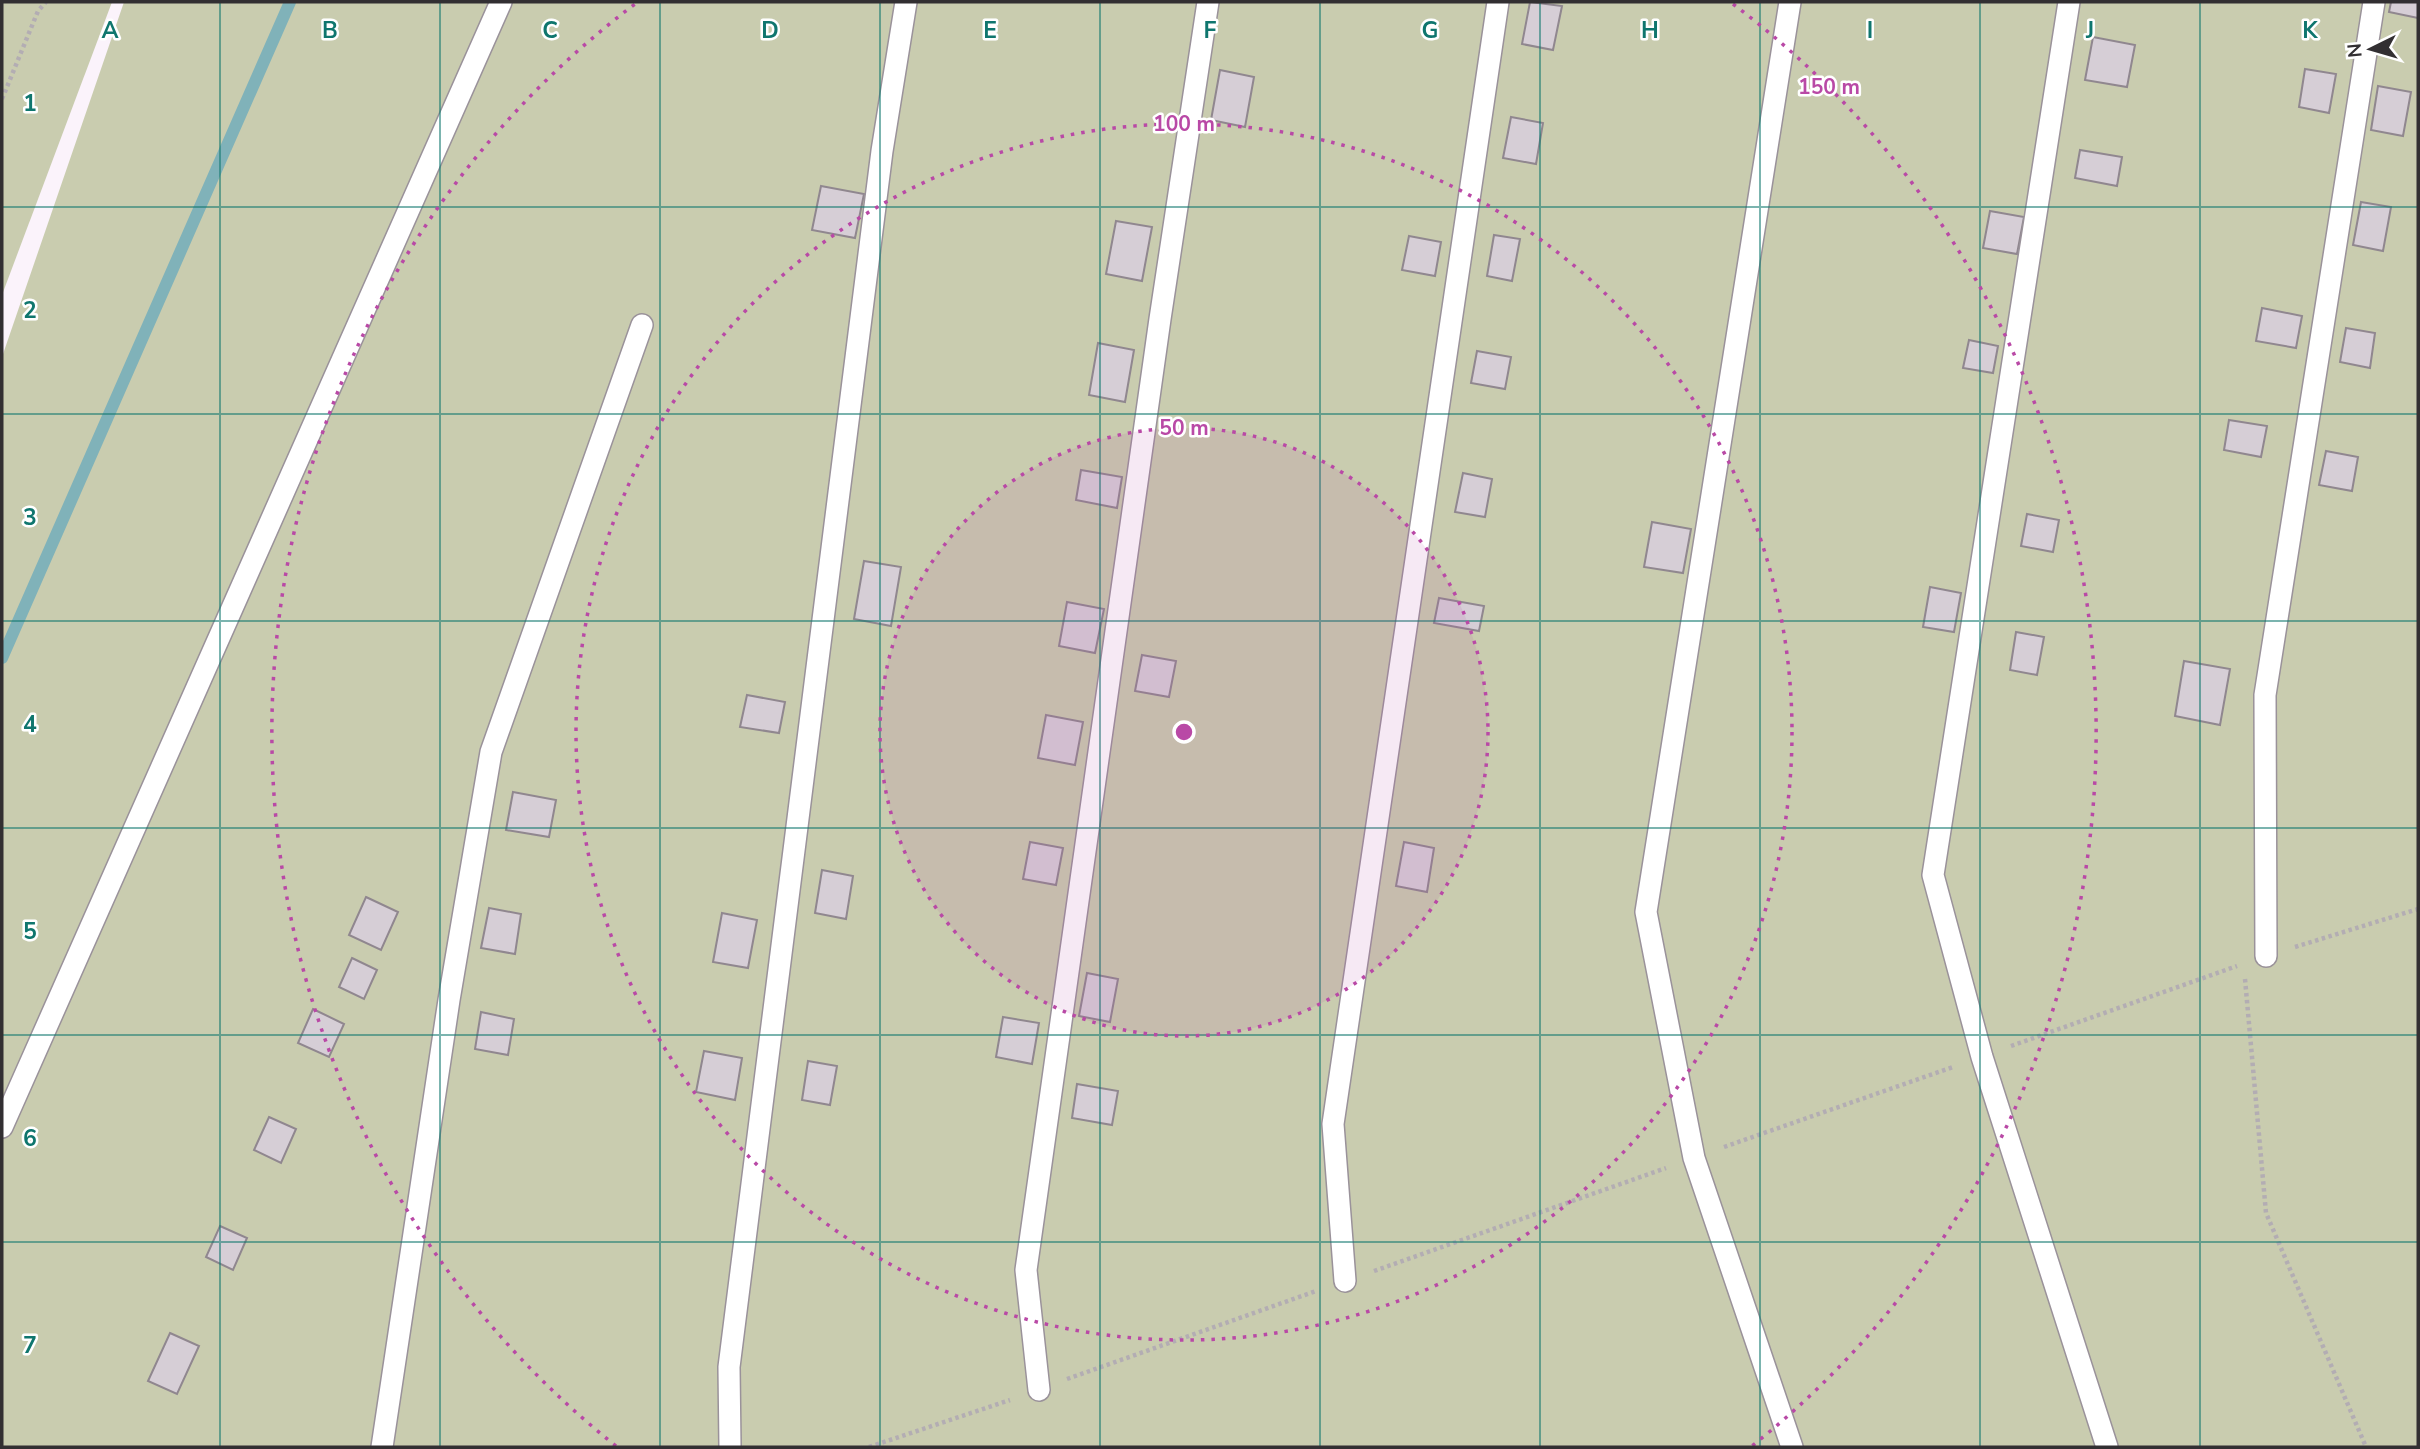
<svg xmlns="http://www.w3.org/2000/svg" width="2420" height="1449" font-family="'Nunito Sans',sans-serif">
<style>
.green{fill:#c9ccaf}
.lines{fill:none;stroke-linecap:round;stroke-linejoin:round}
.stream{stroke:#80b2b9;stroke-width:12}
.building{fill:#d6ced6;stroke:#90878f;stroke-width:2}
.service-casing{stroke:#9a929a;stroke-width:24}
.path{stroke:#b3adb3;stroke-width:4.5;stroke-dasharray:3.5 3.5;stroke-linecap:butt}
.service{stroke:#fff;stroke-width:21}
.grid{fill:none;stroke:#0f766e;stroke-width:2;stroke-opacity:0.55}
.ring{fill:none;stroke:#b949a6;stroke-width:3.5;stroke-dasharray:3.5 7}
.grid-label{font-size:23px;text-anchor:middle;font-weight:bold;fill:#0f766e;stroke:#fff;stroke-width:5;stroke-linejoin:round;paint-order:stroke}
.centre{fill:#b949a6;stroke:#fff;stroke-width:3.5}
.ring-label{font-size:21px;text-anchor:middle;font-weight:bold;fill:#b949a6;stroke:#fff;stroke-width:5;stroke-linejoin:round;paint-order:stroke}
</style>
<rect width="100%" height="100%" fill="#fbf3fb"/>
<!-- green -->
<g class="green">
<polygon points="2,2 112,2 2,295"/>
<polygon points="124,2 2418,2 2418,1447 2,1447 2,357"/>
</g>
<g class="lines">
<!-- stream -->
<polyline class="stream" points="2,658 290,2"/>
</g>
<!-- building -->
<g class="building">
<polygon points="1530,2 1562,6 1553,50 1522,44"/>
<polygon points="2391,2 2418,2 2418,18 2389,12"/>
<polygon points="2093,37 2135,45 2127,87 2085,80"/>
<polygon points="2305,69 2336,74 2329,113 2299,107"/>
<polygon points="1220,70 1254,77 1245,127 1211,120"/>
<polygon points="2378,86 2411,92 2403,136 2371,130"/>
<polygon points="1511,117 1543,123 1536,164 1503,158"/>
<polygon points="2080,150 2122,157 2117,186 2075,178"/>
<polygon points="821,186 864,194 855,238 812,230"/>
<polygon points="2361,202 2391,207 2383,251 2353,245"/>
<polygon points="1990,211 2024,217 2017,254 1983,248"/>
<polygon points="1116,221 1152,227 1142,281 1106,274"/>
<polygon points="1494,235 1520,239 1512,281 1487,276"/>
<polygon points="1409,236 1441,242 1435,276 1402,270"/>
<polygon points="2262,308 2302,316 2296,348 2256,341"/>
<polygon points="2346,328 2375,333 2370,368 2340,362"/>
<polygon points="1969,340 1998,346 1993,373 1963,368"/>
<polygon points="1098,343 1134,350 1125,402 1089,395"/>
<polygon points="1477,351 1511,357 1505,389 1471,383"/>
<polygon points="2229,420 2267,426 2261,457 2224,450"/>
<polygon points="2326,451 2358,457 2352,491 2319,485"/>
<polygon points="1081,470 1122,477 1117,508 1076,500"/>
<polygon points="1463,473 1492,479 1485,517 1455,512"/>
<polygon points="2027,514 2059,520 2053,552 2021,546"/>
<polygon points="1652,522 1691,529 1683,573 1644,567"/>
<polygon points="864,561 901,567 891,626 854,619"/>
<polygon points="1930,587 1961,593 1954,632 1923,627"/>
<polygon points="1439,598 1484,606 1479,631 1434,623"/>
<polygon points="1067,602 1104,609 1095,653 1059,646"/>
<polygon points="2016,632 2044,637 2037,675 2010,670"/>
<polygon points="1142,655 1176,661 1169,697 1135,691"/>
<polygon points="2184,661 2230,669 2220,725 2175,716"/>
<polygon points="747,695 785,702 779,733 740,727"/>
<polygon points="1046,715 1083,722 1075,765 1038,758"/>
<polygon points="513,792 556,800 549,837 506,830"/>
<polygon points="1030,842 1063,848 1056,885 1023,879"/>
<polygon points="1404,842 1434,848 1427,892 1396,886"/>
<polygon points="822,870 853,876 846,919 815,913"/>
<polygon points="366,897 398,912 381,950 349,935"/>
<polygon points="489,908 521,914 515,954 481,948"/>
<polygon points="722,913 757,920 748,968 713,962"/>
<polygon points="352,958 377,970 364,999 339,987"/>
<polygon points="1087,973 1118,979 1110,1022 1079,1016"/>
<polygon points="313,1009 344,1024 329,1057 298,1043"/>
<polygon points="481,1012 514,1019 508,1055 475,1049"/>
<polygon points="1003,1017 1039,1023 1032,1064 996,1057"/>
<polygon points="704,1051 742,1058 735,1100 696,1092"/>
<polygon points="808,1061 837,1066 830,1105 802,1100"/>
<polygon points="1077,1084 1118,1091 1112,1125 1072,1118"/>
<polygon points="269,1117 296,1129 281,1163 254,1150"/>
<polygon points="220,1226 247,1238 233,1270 206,1257"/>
<polygon points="170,1333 199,1346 177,1394 148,1381"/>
</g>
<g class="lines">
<defs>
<g id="service">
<polyline points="1790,2 1646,912 1694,1158 1792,1447"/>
<polyline points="2069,2 1933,875 1982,1057 2107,1447"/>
<polyline points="2266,956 2265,695 2374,2"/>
<polyline points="2,1127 501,2"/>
<polyline points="1345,1281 1333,1124 1498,2"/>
<polyline points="1039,1390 1026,1270 1160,319 1208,2"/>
<polyline points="382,1447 449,1000 491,752 642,325"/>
<polyline points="730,1447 729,1367 882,151 906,2"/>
</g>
</defs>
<!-- service casing -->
<use href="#service" class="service-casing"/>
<!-- path -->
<g class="path">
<polyline points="2,99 38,11 46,2"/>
<polyline points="2295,947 2418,909"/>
<polyline points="2245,979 2266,1213 2366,1447"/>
<polyline points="2011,1046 2237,966"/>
<polyline points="1724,1147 1953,1067"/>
<polyline points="1374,1271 1666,1168"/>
<polyline points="1067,1379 1316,1291"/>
<polyline points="869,1447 1010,1400"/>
</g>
<!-- service -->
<use href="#service" class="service"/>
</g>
<!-- grid -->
<path class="grid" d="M 220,2 L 220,1447M 440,2 L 440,1447M 660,2 L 660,1447M 880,2 L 880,1447M 1100,2 L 1100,1447M 1320,2 L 1320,1447M 1540,2 L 1540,1447M 1760,2 L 1760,1447M 1980,2 L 1980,1447M 2200,2 L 2200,1447M 2,207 L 2418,207M 2,414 L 2418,414M 2,621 L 2418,621M 2,828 L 2418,828M 2,1035 L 2418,1035M 2,1242 L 2418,1242"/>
<!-- distance rings -->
<circle cx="1184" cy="732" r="304" fill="#b949a6" fill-opacity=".12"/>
<g class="ring">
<circle cx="1184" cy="732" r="304"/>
<circle cx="1184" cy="732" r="608"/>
<path d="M616 1446A912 912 0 0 1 635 4M1733 4A912 912 0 0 1 1752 1446"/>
</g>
<g class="grid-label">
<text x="110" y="38">A</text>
<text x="330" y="38">B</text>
<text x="550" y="38">C</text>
<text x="770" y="38">D</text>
<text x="990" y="38">E</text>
<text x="1210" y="38">F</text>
<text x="1430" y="38">G</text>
<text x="1650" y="38">H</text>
<text x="1870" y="38">I</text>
<text x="2090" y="38">J</text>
<text x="2310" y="38">K</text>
<text x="30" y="111">1</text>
<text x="30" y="318">2</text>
<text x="30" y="525">3</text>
<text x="30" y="732">4</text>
<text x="30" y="939">5</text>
<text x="30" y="1146">6</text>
<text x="30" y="1353">7</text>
</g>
<circle cx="1184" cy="732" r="10" class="centre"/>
<g class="ring-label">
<text x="1829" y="94">150 m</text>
<text x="1184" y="131">100 m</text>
<text x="1184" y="435">50 m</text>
</g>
<!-- border -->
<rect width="2420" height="1449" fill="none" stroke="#322f32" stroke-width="7"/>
<!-- north arrow -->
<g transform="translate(2371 49) rotate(265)" stroke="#ffffff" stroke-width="5" paint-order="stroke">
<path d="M0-5L12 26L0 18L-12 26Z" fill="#322f32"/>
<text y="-10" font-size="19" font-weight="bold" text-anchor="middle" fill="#322f32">N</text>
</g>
</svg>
